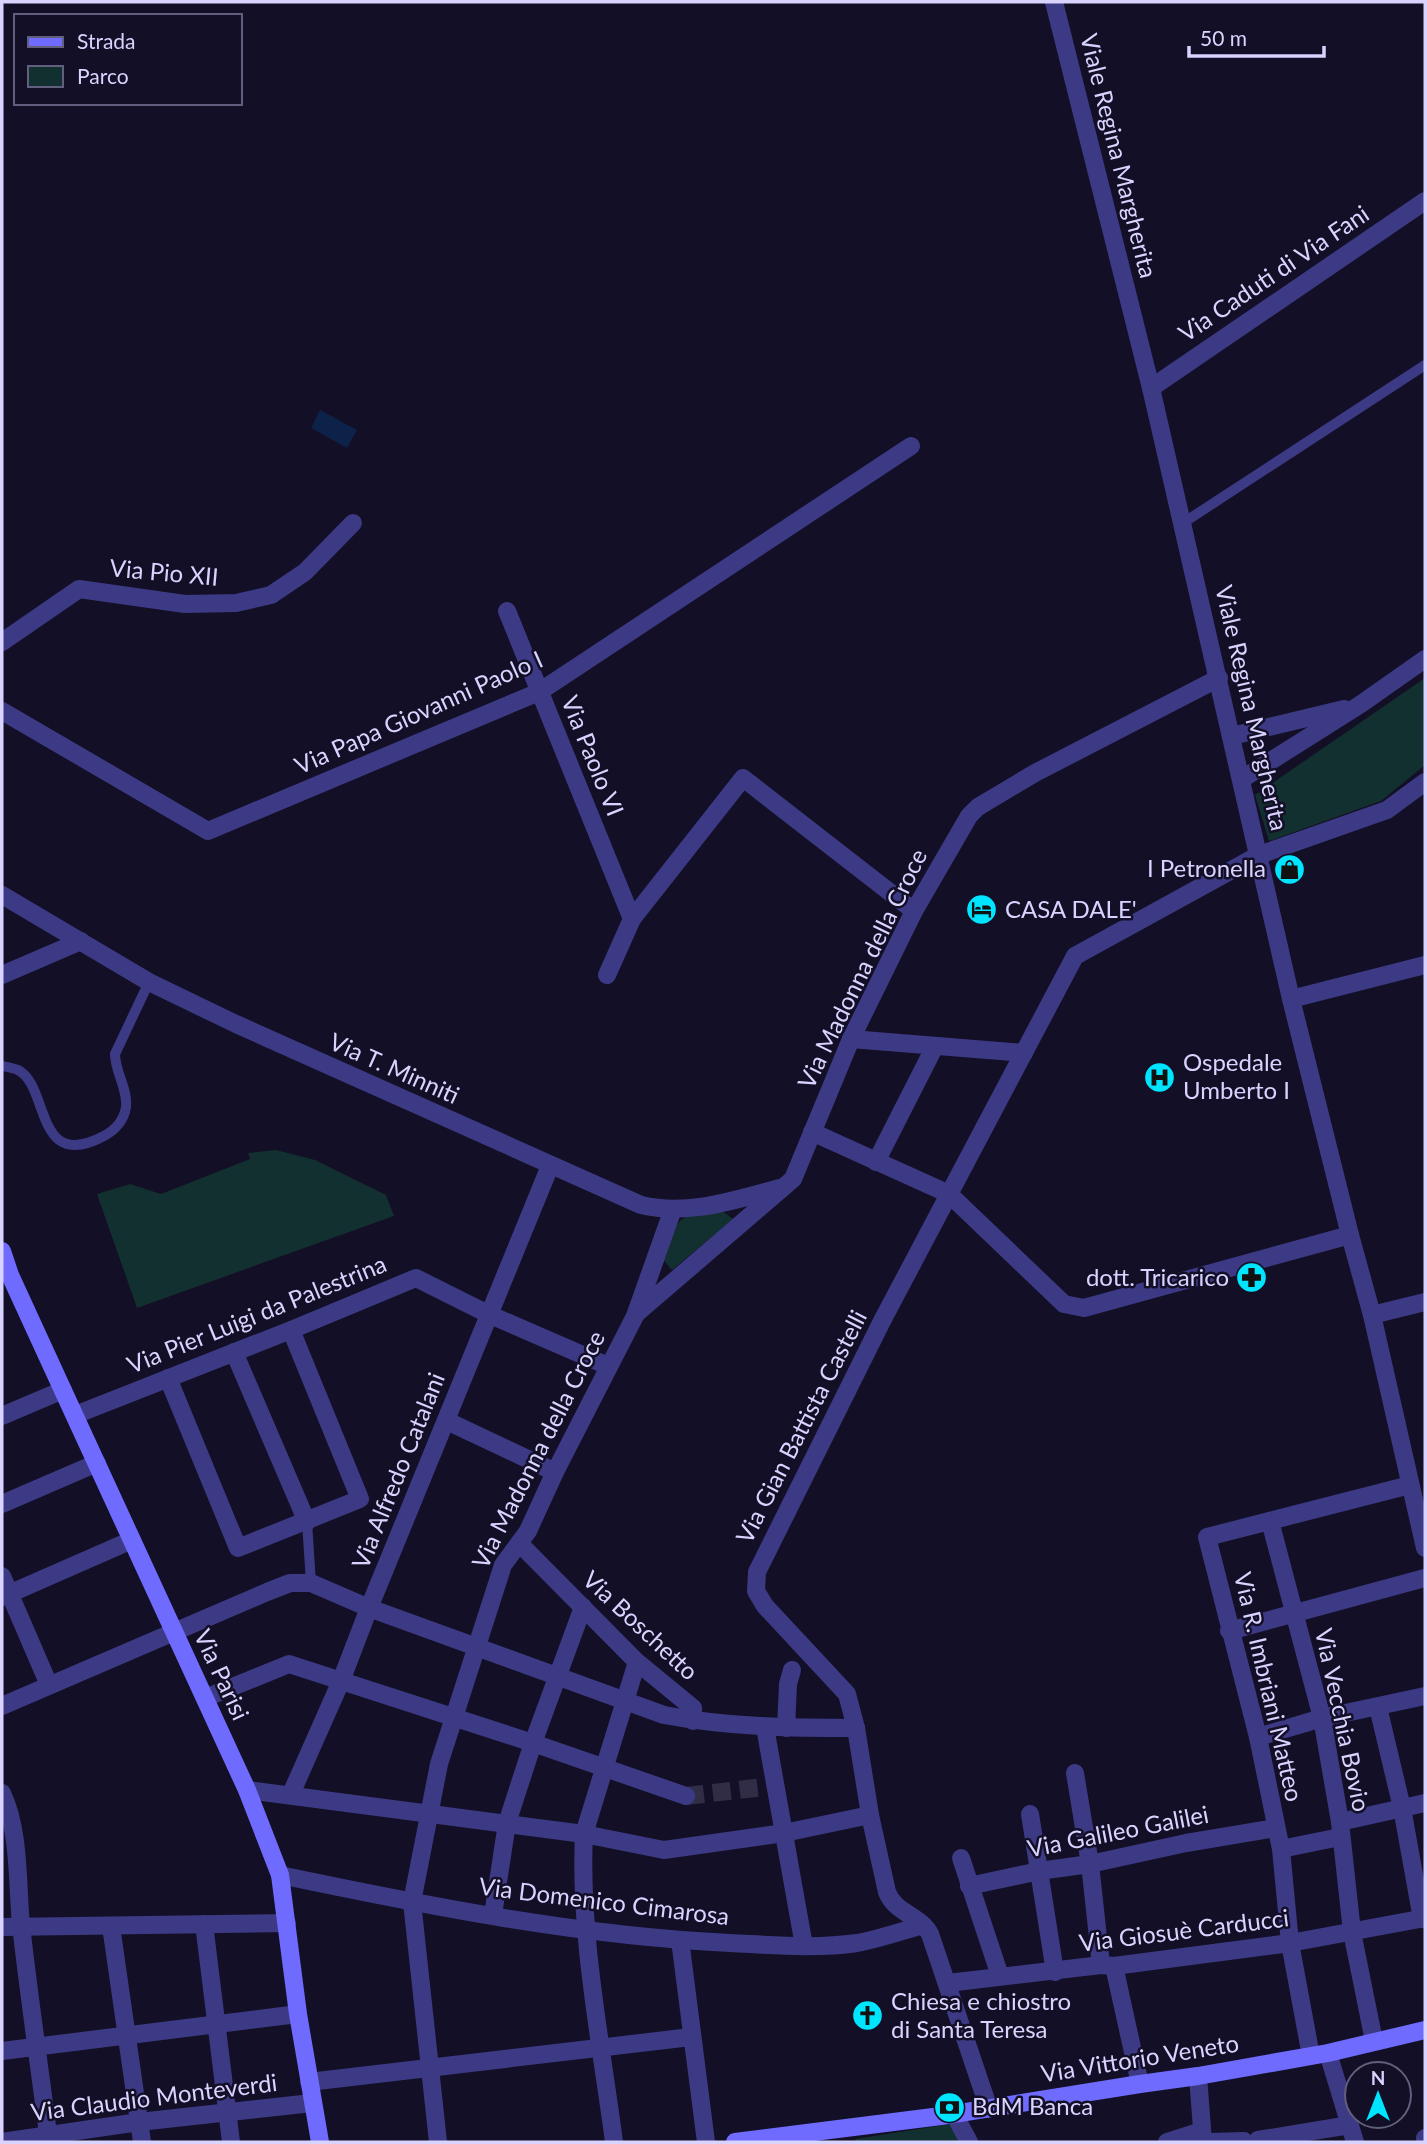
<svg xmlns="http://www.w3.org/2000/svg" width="1427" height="2144" font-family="Lato,sans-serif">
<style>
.green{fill:#12302f}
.water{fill:#0c2248}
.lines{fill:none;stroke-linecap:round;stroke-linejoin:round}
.street-tunnel{stroke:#312d47;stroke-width:18;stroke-dasharray:18 9;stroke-linecap:butt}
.lane{stroke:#3d3a85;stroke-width:10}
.street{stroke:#3d3a85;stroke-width:18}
.secondary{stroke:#6f6bff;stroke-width:18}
.labels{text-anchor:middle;stroke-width:5;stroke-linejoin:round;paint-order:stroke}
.street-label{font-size:24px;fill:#d9d4ff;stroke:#130f26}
.poi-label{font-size:24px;fill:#d9d4ff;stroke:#130f26;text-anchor:start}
</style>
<rect width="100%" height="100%" fill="#130f26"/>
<!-- green -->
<g class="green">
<polygon points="1425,678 1425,765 1381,801 1269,841 1255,795"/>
<polygon points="276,1150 315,1160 386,1195 394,1216 137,1308 97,1194 130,1184 161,1194 250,1159 248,1153"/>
<path d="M 721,1210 L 733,1219 L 672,1270 L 662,1258 C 680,1215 674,1217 721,1210 Z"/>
<polygon points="950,2124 960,2142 856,2142 855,2139"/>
</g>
<!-- water -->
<polygon class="water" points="320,410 357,430 347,448 311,428"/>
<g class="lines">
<!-- street-tunnel -->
<polyline class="street-tunnel" points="686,1796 764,1787"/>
<!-- lane -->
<g class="lane">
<polyline points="1183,523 1425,365"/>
<path d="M 2,1066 C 7,1067 13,1068 18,1070 C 50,1086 34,1173 104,1136 C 115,1130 124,1120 126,1107 C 128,1089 115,1072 115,1054 L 149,982"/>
<polyline points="307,1522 311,1583"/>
</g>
<!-- street -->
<g class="street">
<polyline points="1054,2 1151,388 1291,999 1350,1235 1372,1315 1425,1548"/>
<polyline points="1151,388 1425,201"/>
<polyline points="507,611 632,919"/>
<polyline points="2,642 79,589 185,604 236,603 271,595 305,572 353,523"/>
<polyline points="2,711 208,831 539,692 911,446"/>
<polyline points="1232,736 1344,709"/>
<polyline points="1242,779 1361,704 1425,659"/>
<path d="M 2,895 L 149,982 L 236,1024 L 641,1205 C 689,1216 734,1200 780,1188"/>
<polyline points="2,975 81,941"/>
<polyline points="607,975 632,919 743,778 914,911"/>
<polyline points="1291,999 1425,965"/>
<polyline points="851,1039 1024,1053"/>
<polyline points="812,1132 949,1194 1064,1304 1084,1308 1350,1235"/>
<polyline points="876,1162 935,1046"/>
<polyline points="637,1313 793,1179 851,1039 914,911 969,816 978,807 1035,773 1219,678"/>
<polyline points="1372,1315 1425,1302"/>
<polyline points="234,1352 307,1522"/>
<polyline points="168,1378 238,1548 360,1499 291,1330"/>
<polyline points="75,1415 291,1330 416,1278 488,1314 608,1366"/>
<polyline points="2,1416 63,1390"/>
<polyline points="447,1421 555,1472"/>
<polyline points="2,1504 97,1463"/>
<polyline points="1270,1521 1322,1718 1340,1822 1352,1932 1374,2041"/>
<polyline points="520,1544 637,1662 693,1708 693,1721"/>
<polyline points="2,1576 49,1685"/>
<polyline points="2,1597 132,1540"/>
<polyline points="1229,1631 1425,1578"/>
<polyline points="205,1698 289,1664 533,1743 686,1796"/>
<path d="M 2,1706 L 267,1592 L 290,1583 L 311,1583 L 369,1608 L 664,1715 C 728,1727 791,1728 856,1728"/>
<polyline points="1378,1707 1402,1808 1422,1919"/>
<polyline points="765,1727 804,1946"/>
<polyline points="786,1728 788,1684 792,1670"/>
<polyline points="1258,1737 1322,1718 1425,1696"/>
<polyline points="1075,1773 1090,1864 1101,1965"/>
<polyline points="247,1790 584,1834 664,1850 784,1833 870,1815"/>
<path d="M 2,1793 C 20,1831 17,1883 21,1925 C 29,1997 40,2070 49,2142"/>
<polyline points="291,1794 341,1681 369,1608 550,1166"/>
<polyline points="1030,1814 1055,1972"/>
<polyline points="1340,1822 1425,1803"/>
<polyline points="1281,1849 1340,1837"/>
<polyline points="961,1858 1000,1976"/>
<path d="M 280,1875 C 428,1906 579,1936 730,1943 C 772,1945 815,1949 857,1943 C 879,1939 902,1931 923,1925"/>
<polyline points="969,1886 1039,1871 1090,1864 1186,1843 1276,1828"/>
<polyline points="493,1915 507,1823 533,1743 583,1607"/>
<polyline points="204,1924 231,2142"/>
<polyline points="111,1926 142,2142"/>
<polyline points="2,1927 287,1923"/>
<polyline points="680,1940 706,2142"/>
<polyline points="1114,1966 1140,2084"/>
<polyline points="948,1983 1101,1965 1114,1966 1290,1943 1425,1918"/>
<polyline points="2,2051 298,2014"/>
<polyline points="1328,2053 1355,2142"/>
<polyline points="1311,2056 1290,1943 1281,1849 1258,1737 1207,1537 1410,1485"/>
<polyline points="1198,2076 1203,2142"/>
<polyline points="309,2082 691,2037"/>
<path d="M 989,2109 L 930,1934 C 920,1915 895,1913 887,1892 L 870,1815 L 856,1728 L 847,1694 L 765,1606 L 756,1591 L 757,1572 L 882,1321 L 1075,956 L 1259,855 L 1387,810 L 1425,782"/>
<polyline points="954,2114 969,2142"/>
<polyline points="1425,2138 1425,2139"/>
<polyline points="1258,2140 1350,2125"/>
<polyline points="2,2142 139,2122 312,2103"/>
<polyline points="438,2142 412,1902 439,1764 503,1565 528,1531 555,1472 635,1316 673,1209"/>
<path d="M 614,2142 C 601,2042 579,1934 584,1834 L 637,1662"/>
<polyline points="1167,2142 1195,2133"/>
<polyline points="1210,2142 1244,2141"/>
</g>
<!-- secondary -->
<g class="secondary">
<polyline points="2,1251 10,1275 66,1397 247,1790 280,1875 298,2014 320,2142"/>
<polyline points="735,2142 941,2116 1140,2084 1198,2076 1328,2053 1425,2030"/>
</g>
</g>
<!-- icons -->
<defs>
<symbol id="shop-disc" viewBox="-11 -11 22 22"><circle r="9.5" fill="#00e5ff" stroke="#130f26"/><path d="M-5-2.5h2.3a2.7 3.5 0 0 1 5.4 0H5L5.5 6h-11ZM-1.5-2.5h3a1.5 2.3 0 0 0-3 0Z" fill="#111"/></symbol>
<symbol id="hotel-disc" viewBox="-11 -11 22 22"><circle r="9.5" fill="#00e5ff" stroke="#130f26"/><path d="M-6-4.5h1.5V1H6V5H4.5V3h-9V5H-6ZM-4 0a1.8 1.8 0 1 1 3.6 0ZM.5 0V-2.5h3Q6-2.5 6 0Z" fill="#111"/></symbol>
<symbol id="hospital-disc" viewBox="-11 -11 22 22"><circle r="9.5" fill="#00e5ff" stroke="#130f26"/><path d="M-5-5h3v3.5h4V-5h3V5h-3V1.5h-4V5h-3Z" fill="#111"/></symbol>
<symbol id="pharmacy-disc" viewBox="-11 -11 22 22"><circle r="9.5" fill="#00e5ff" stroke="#130f26"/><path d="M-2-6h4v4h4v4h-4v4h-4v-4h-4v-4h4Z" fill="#111"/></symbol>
<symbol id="church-disc" viewBox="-11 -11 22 22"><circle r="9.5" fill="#00e5ff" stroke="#130f26"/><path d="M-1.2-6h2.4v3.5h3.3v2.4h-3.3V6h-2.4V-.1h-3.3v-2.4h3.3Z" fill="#111"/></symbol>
<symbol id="bank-disc" viewBox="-11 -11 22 22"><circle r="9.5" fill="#00e5ff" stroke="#130f26"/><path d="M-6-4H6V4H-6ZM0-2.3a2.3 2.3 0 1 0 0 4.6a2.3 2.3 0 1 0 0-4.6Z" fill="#111"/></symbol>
</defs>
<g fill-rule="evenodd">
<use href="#shop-disc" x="1272" y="852" width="35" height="35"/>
<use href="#hotel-disc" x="964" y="892" width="35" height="35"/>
<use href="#hospital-disc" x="1142" y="1060" width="35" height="35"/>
<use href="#pharmacy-disc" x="1234" y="1260" width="35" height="35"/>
<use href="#church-disc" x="850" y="1998" width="35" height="35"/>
<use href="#bank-disc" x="932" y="2090" width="35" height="35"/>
</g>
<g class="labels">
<!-- street labels -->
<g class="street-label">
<text transform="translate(1118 156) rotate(76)" y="8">Viale Regina Margherita</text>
<text transform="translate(1274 274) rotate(-34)" y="8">Via Caduti di Via Fani</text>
<text transform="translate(164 573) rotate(5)" y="8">Via Pio XII</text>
<text transform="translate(1251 708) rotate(77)" y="8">Viale Regina Margherita</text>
<text transform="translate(419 713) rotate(-24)" y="8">Via Papa Giovanni Paolo I</text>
<text transform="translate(592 756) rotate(68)" y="8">Via Paolo VI</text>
<text transform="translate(863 969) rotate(-64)" y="8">Via Madonna della Croce</text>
<text transform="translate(394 1069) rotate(24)" y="8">Via T. Minniti</text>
<text transform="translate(257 1315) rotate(-22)" y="8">Via Pier Luigi da Palestrina</text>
<text transform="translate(802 1427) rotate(-63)" y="8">Via Gian Battista Castelli</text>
<text transform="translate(539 1450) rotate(-63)" y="8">Via Madonna della Croce</text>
<text transform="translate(399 1471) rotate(-68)" y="8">Via Alfredo Catalani</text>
<text transform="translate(640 1626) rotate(43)" y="8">Via Boschetto</text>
<text transform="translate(221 1675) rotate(65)" y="8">Via Parisi</text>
<text transform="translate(1268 1687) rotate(77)" y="8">Via R. Imbriani Matteo</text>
<text transform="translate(1342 1720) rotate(78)" y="8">Via Vecchia Bovio</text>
<text transform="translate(1118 1832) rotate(-11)" y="8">Via Galileo Galilei</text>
<text transform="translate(604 1902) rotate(7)" y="8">Via Domenico Cimarosa</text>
<text transform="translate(1184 1931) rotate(-7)" y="8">Via Giosuè Carducci</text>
<text transform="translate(1140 2059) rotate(-9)" y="8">Via Vittorio Veneto</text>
<text transform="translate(154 2098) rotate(-7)" y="8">Via Claudio Monteverdi</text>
</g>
<!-- poi labels -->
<g class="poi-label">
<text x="1266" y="877" text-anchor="end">I Petronella</text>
<text x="1005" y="918">CASA DALE'</text>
<text x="1183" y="1071">Ospedale<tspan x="1183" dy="28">Umberto I</tspan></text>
<text x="1229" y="1286" text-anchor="end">dott. Tricarico</text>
<text x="891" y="2010">Chiesa e chiostro<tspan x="891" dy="28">di Santa Teresa</tspan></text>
<text x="972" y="2115">BdM Banca</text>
</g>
</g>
<!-- border -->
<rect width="1427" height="2144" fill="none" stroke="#d9d4ff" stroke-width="7"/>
<!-- legend -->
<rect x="14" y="14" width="228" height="91" fill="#130f26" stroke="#625e7d" stroke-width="2"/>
<rect x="28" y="37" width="35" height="10" fill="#6f6bff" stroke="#625e7d" stroke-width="2"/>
<text x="77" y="49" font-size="21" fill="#d9d4ff">Strada</text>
<rect x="28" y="66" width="35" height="21" fill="#12302f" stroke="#625e7d" stroke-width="2"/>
<text x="77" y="84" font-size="21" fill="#d9d4ff">Parco</text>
<!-- north arrow -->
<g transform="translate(1378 2095)"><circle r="33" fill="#130f26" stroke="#625e7d" stroke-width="2"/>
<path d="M0-5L12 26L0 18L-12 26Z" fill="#00e5ff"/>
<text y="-10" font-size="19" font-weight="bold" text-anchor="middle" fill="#d9d4ff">N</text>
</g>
<!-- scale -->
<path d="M1189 46v10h135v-10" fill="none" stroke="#d9d4ff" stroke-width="3.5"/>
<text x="1200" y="46" font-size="21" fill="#d9d4ff" stroke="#130f26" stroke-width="5" paint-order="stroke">50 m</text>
</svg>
